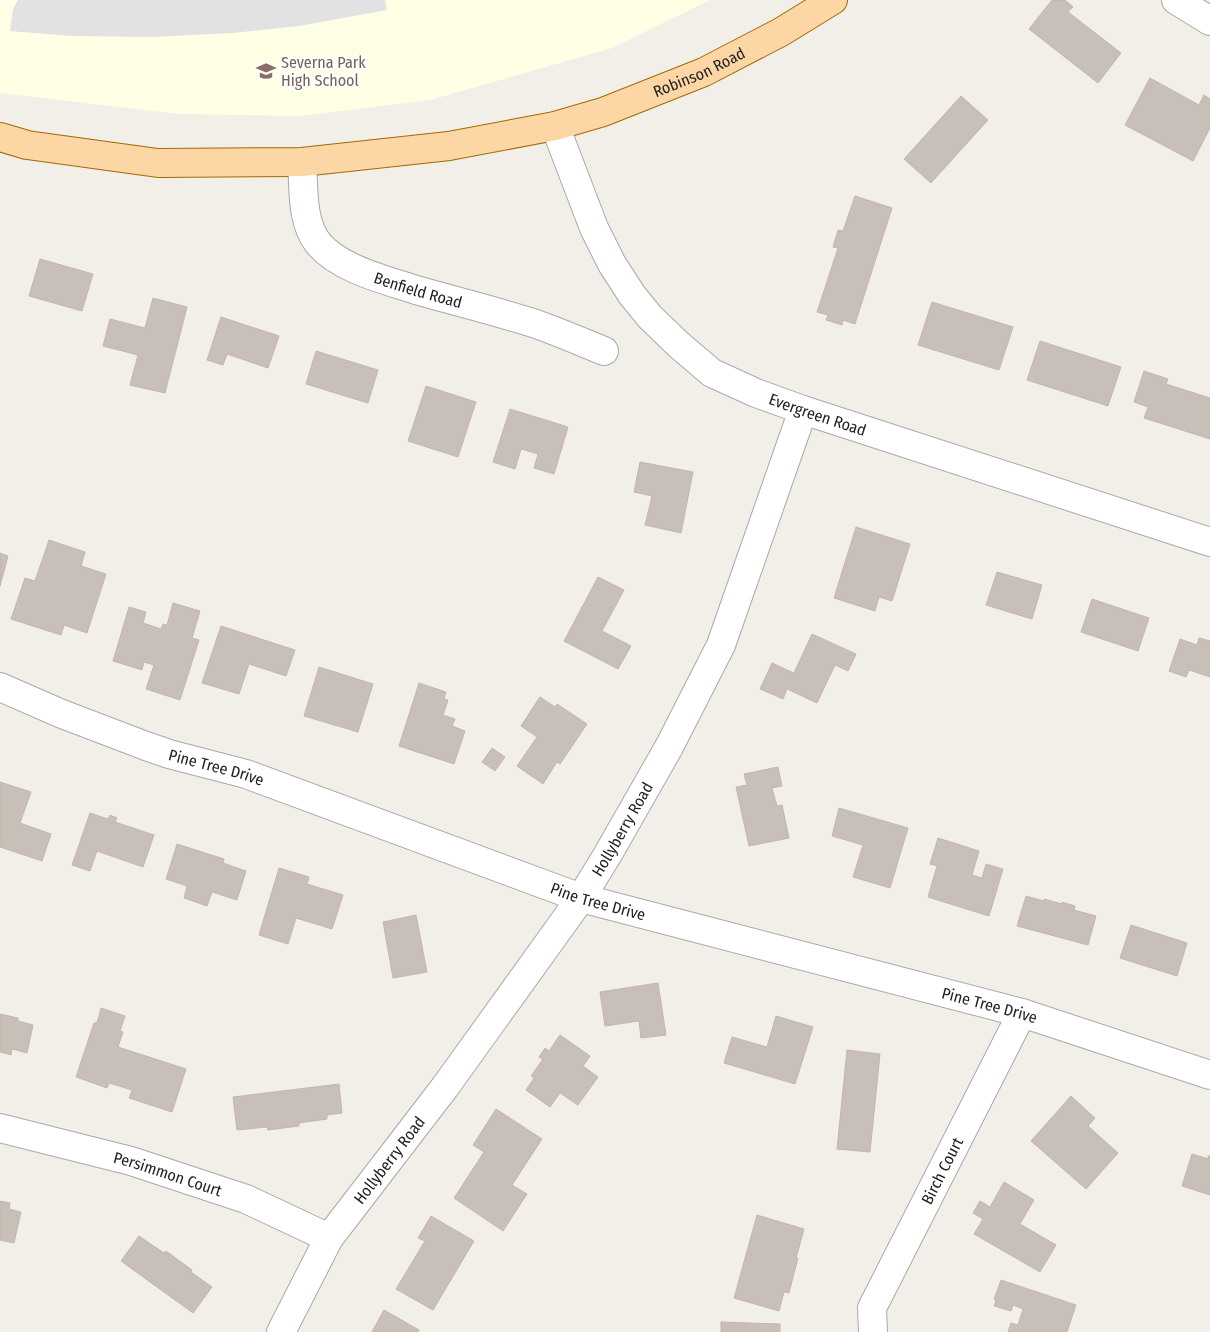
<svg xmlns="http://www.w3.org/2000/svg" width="1210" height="1332" font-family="'Fira Sans Condensed',sans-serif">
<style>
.education{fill:#ffffe5}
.parking{fill:#e2e2e2}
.building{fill:#c7bfb8;stroke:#c4b6ab}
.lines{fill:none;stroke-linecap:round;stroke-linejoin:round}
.minor-casing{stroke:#a9a9a9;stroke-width:30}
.tertiary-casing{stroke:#a9a9a9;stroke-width:30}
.primary-casing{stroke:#a06b00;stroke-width:30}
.minor{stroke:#fff;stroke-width:28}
.tertiary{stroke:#fff;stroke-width:28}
.primary{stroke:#fcd6a4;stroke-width:28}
.labels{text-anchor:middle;stroke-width:4;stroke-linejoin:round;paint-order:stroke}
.education-label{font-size:16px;fill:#785e54;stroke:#fff;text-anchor:start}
.street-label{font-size:16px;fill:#222;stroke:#fff}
</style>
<rect width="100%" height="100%" fill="#f2efe9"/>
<!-- education -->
<polygon class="education" points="0,0 710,0 612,48 430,100 301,116 179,114 0,93"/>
<!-- parking -->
<polygon class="parking" points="18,0 385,0 387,10 299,26 233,33 152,37 71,36 10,31 13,9"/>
<!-- building -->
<g class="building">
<polygon points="1052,0 1065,0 1073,7 1068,12 1121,53 1098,83 1029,29"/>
<polygon points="1150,78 1199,105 1204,95 1210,99 1210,128 1193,161 1125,125"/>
<polygon points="961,96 988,120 931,183 904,159"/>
<polygon points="855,196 892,208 855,324 843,320 842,325 826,320 828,315 817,312 838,248 833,247 838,230 843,231"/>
<polygon points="40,259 93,274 82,311 29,296"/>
<polygon points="153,298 187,307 165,393 130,385 138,355 103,346 110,319 145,328"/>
<polygon points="932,302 1013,327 999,370 918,345"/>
<polygon points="221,317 279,336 268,368 227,354 223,365 207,360"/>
<polygon points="1040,341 1121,367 1108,406 1027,380"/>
<polygon points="316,351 378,370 368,403 306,384"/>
<polygon points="1144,371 1168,379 1166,384 1210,398 1210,439 1144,418 1148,407 1134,402"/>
<polygon points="426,386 476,402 458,457 408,441"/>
<polygon points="510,409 568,427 554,474 534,468 538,454 521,449 515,469 493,462"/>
<polygon points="640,462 693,472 681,533 645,525 652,496 634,492"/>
<polygon points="856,527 910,544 892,601 879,597 875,611 834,598"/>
<polygon points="49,540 85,552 81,566 106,574 87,633 64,625 61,635 11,619 25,578 35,581"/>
<polygon points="0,553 8,556 0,586"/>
<polygon points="997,572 1042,585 1032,619 986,605"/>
<polygon points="598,577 624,590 602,631 631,646 618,669 564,641"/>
<polygon points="1092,599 1149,618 1138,651 1081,632"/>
<polygon points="173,603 200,611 192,638 199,640 180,700 146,689 154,665 144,662 142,670 113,661 129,607 146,612 143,623 161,629 163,624 167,625"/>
<polygon points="221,626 295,650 286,676 249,664 239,694 202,683"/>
<polygon points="812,634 856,654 848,671 835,665 817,703 787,689 783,699 760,689 772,663 794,673"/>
<polygon points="1199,638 1210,641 1210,677 1189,670 1186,677 1169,671 1180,639 1197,645"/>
<polygon points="319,667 373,684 358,732 304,716"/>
<polygon points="419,683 446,692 444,699 448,700 443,715 455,719 452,726 465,731 454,764 399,746"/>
<polygon points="540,697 555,707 557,704 587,724 560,764 557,762 543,784 517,766 537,737 521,726"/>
<polygon points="492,748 505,757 495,771 482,762"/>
<polygon points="778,767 782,786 772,788 777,806 782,805 789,838 749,846 736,787 747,785 744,774"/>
<polygon points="0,782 31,792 20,823 51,834 42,861 0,847"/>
<polygon points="839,808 908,828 890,888 853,877 863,845 832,836"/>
<polygon points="90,813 108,819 110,815 117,818 115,822 154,835 143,867 97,851 90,871 72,865"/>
<polygon points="938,838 979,851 972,875 982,878 986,864 1003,869 989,916 928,897 937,866 930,864"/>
<polygon points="177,844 224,859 223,863 246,871 237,900 212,892 207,906 184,898 187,886 166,879"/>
<polygon points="279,868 309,877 307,884 343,895 332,929 296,918 288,944 259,935"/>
<polygon points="1026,896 1044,901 1044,899 1062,904 1062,902 1075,906 1074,910 1096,916 1088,945 1017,926"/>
<polygon points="416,915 427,972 393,978 383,922"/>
<polygon points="1131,925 1187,943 1177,976 1120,958"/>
<polygon points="658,983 666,1035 641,1038 639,1021 605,1026 600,992"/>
<polygon points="101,1008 125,1016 120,1031 123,1032 118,1047 186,1069 172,1112 129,1098 132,1090 109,1083 107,1088 76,1077 94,1023 97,1023"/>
<polygon points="0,1014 18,1018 18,1021 33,1025 27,1053 12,1049 11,1055 0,1052"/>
<polygon points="776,1016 813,1027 795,1084 724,1063 732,1037 767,1047"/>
<polygon points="560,1035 590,1056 583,1066 598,1077 578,1105 560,1093 550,1107 526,1090 534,1078 531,1076 543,1059 539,1057 545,1048 549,1051"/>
<polygon points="847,1050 880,1054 870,1152 837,1149"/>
<polygon points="339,1084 342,1113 327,1115 327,1119 299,1123 299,1126 268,1130 267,1127 237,1130 233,1097"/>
<polygon points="1071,1096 1095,1118 1088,1126 1118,1153 1086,1189 1031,1141"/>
<polygon points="496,1109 542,1139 512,1185 527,1194 503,1231 454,1198 484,1152 473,1145"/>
<polygon points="1192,1154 1208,1159 1208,1156 1210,1156 1210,1195 1182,1186"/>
<polygon points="1004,1182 1034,1200 1020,1224 1056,1245 1040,1272 974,1234 983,1219 973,1213 980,1201 990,1207"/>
<polygon points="0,1201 10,1203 9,1209 21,1212 14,1243 0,1240"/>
<polygon points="757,1215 804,1229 796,1258 798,1258 789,1293 784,1292 779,1311 734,1298"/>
<polygon points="431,1216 474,1241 433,1310 396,1289 425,1241 418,1238"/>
<polygon points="139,1236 164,1253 166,1251 192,1270 191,1272 212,1287 193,1313 121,1261"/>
<polygon points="1001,1280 1076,1305 1067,1332 1008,1332 1011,1323 1018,1325 1023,1309 1013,1305 1011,1311 994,1306 996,1300 994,1299"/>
<polygon points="384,1310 419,1330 418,1332 372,1332"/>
<polygon points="721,1322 780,1324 780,1332 721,1332"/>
</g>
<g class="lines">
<defs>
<g id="minor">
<polyline points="1176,0 1210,21"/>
<path id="s1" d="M 302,162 C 304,188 301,221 318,243 C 339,269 386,280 416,290 C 455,301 495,311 533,323 C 557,331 581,342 604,351"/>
<path id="s2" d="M 0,687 L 62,714 L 146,746 L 169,754 L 246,774 L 581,898 L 1022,1013 L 1210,1075"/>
<path id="s3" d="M 0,1128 L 131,1161 L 246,1199 L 329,1238"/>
<path id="s4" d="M 281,1332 L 329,1238 L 445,1087 L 581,898 L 608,854 L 669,747 L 721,645 L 803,410"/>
<path id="s5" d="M 873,1332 L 872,1308 L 1022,1013"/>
</g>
<g id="tertiary">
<path id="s6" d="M 555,126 L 594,228 L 612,264 L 632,295 L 650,317 L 679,345 L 712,373 L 756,393 L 803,410 L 1210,542"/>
</g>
<g id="primary">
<path id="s7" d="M 0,137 L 27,145 L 158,163 L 302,162 L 449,146 L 555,126 L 603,112 L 704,72 L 781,32 L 833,0"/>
</g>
</defs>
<!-- minor casing -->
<use href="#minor" class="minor-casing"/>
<!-- tertiary casing -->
<use href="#tertiary" class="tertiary-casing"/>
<!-- primary casing -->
<use href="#primary" class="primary-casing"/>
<!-- minor -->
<use href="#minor" class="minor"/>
<!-- tertiary -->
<use href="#tertiary" class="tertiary"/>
<!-- primary -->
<use href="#primary" class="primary"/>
</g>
<!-- icons -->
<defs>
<symbol id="school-bare" viewBox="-9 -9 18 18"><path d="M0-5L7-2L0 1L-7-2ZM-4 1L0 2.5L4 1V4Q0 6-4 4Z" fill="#8d6e63" stroke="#fff" stroke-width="2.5" paint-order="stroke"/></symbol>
</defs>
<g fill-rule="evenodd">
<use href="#school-bare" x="252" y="57" width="28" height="28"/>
</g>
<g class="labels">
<!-- education labels -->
<g class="education-label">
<text x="281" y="68">Severna Park<tspan x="281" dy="18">High School</tspan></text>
</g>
<!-- street labels -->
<g class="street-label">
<text dy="6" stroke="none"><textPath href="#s7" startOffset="714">Robinson Road</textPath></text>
<text dy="6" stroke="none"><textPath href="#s1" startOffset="196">Benfield Road</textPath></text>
<text dy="6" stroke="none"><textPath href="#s6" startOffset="412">Evergreen Road</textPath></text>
<text dy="6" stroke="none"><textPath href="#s2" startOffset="231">Pine Tree Drive</textPath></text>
<text dy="6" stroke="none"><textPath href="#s4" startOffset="609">Hollyberry Road</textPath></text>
<text dy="6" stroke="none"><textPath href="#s2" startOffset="636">Pine Tree Drive</textPath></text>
<text dy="6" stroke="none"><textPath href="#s2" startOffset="1041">Pine Tree Drive</textPath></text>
<text dy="6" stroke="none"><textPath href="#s4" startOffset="204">Hollyberry Road</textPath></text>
<text dy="6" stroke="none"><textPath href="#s5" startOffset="178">Birch Court</textPath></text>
<text dy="6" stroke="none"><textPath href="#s3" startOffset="174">Persimmon Court</textPath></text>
</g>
</g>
</svg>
